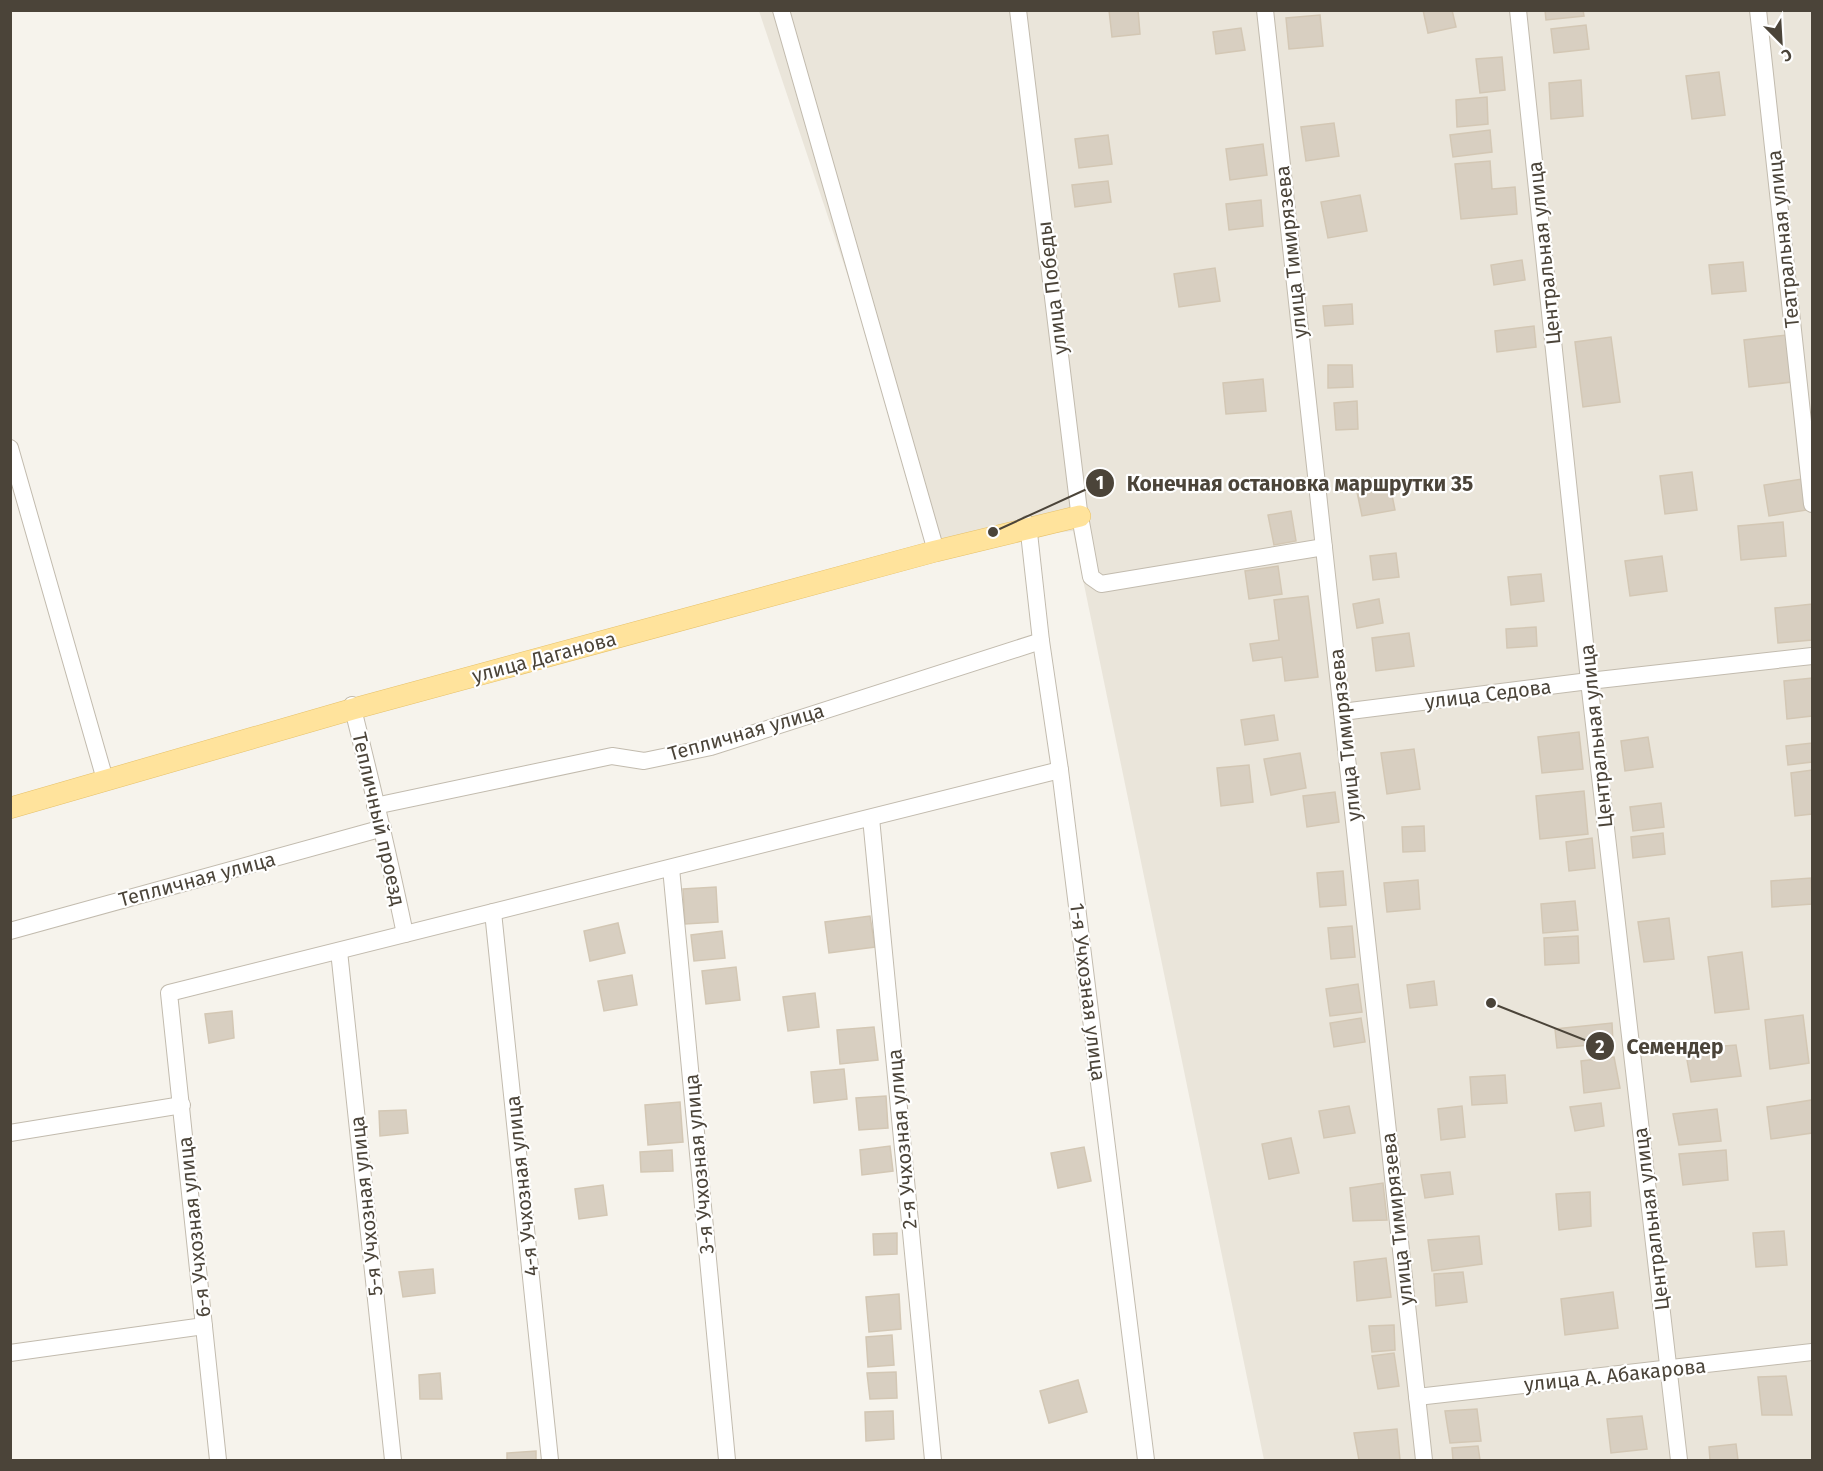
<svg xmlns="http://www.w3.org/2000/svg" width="1823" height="1471" font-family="'Fira Sans',sans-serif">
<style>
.residential{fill:#eae5da}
.building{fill:#d8cfc1;stroke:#d3c7b4;stroke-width:1.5}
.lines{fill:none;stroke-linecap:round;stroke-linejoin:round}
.minor-casing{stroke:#c2bbae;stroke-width:18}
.major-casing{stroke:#e6c16a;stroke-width:22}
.minor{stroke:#fff;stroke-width:16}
.major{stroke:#ffe39c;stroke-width:21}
.labels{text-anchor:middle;stroke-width:4.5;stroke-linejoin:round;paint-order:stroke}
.street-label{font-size:20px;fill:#4b4439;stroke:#fff}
.leader{fill:none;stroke:#4b4439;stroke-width:2}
.callout-dot{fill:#4b4439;stroke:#fff;stroke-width:2}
.mark-label{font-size:18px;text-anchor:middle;font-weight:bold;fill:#fff}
.callout-label{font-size:21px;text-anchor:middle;font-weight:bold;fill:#4b4439;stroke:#fff;stroke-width:4.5;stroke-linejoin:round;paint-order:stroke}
</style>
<rect width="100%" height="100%" fill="#f6f3ec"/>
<!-- residential -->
<polygon class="residential" points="759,11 1812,11 1812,1460 1264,1460 1073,531 938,545"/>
<!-- building -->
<g class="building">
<polygon points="1109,10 1138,10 1140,34 1112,37"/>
<polygon points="1423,10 1452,10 1456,27 1428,33"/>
<polygon points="1545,10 1583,10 1584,16 1546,20"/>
<polygon points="1320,15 1323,46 1289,49 1286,18"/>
<polygon points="1586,25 1589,49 1554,53 1551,29"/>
<polygon points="1241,28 1245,50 1216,54 1213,32"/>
<polygon points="1502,57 1505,90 1480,93 1476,59"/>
<polygon points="1719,72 1725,115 1692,119 1686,76"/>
<polygon points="1581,80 1583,116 1551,119 1549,83"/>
<polygon points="1487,97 1488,124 1457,127 1456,100"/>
<polygon points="1334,123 1339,156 1306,161 1301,127"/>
<polygon points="1490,130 1492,152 1453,157 1450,135"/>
<polygon points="1108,135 1112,164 1079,168 1075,139"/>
<polygon points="1263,144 1267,175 1230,180 1226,149"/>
<polygon points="1490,161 1492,189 1515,187 1517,214 1461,219 1455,164"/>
<polygon points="1108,181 1111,202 1075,207 1072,185"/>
<polygon points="1360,195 1367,231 1328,238 1321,202"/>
<polygon points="1261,200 1263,226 1229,230 1226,204"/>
<polygon points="1522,260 1525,280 1494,285 1491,265"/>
<polygon points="1743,262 1746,291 1712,294 1709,265"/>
<polygon points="1215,268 1220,301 1179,307 1174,274"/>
<polygon points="1352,304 1353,324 1325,326 1323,306"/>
<polygon points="1534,326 1536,347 1497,352 1495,331"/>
<polygon points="1787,335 1792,382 1749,387 1744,340"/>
<polygon points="1611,337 1620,402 1583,407 1575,342"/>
<polygon points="1328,365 1352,365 1353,387 1328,388"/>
<polygon points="1263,379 1266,411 1226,414 1223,383"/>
<polygon points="1357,401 1358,429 1336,430 1334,403"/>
<polygon points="1692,472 1697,510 1665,514 1660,476"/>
<polygon points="1802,479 1807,510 1769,516 1764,485"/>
<polygon points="1390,485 1395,510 1362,516 1357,492"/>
<polygon points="1291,511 1296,541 1274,545 1268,515"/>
<polygon points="1783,522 1786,556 1741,560 1738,526"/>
<polygon points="1396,553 1399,577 1373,580 1370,556"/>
<polygon points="1662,556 1667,591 1630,596 1625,561"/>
<polygon points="1278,566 1282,594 1249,599 1245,571"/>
<polygon points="1541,574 1544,601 1511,605 1508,577"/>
<polygon points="1308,596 1318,677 1285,681 1282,657 1253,661 1250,644 1279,640 1274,600"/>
<polygon points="1379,599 1383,623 1357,628 1353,604"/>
<polygon points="1812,604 1812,640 1778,643 1775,608"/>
<polygon points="1536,627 1537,646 1507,648 1506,629"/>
<polygon points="1409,633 1414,666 1376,671 1372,638"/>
<polygon points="1812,678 1812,716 1787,719 1784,681"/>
<polygon points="1274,715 1278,740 1245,745 1241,720"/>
<polygon points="1579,732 1583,769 1542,773 1538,737"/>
<polygon points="1648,737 1653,767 1625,771 1621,741"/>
<polygon points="1812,743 1812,762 1788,765 1786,746"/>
<polygon points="1414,749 1420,789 1387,794 1381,753"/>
<polygon points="1300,753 1306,788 1271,795 1264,759"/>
<polygon points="1249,765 1253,802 1221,806 1217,768"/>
<polygon points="1812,770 1812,814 1795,816 1791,773"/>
<polygon points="1584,791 1588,834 1540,839 1536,796"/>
<polygon points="1335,792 1339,822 1307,827 1303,796"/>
<polygon points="1661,803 1664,827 1633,831 1630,807"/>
<polygon points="1424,826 1425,851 1403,852 1402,827"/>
<polygon points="1663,833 1665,854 1633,858 1631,837"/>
<polygon points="1592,838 1595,868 1569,871 1566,842"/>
<polygon points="1343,871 1346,905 1320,907 1317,873"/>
<polygon points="1811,878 1812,904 1772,907 1771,881"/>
<polygon points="1418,880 1420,909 1387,912 1384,883"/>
<polygon points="716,887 718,922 685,924 683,889"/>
<polygon points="1575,901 1578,930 1543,933 1541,904"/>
<polygon points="870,916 875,947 829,953 825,922"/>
<polygon points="1669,918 1674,959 1644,962 1638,922"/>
<polygon points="618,923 625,953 590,961 584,931"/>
<polygon points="1352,926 1355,957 1331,959 1328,928"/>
<polygon points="722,931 725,958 694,961 691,935"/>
<polygon points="1578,936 1579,963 1545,965 1544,938"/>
<polygon points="1742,952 1749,1009 1715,1013 1708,957"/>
<polygon points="736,967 740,1000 706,1004 702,971"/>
<polygon points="632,975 637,1005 604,1011 598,981"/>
<polygon points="1434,981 1437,1005 1410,1008 1407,985"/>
<polygon points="1358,984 1362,1012 1330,1016 1326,989"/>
<polygon points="815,993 819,1027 788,1031 783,997"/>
<polygon points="232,1011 234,1038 209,1043 205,1014"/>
<polygon points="1803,1015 1809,1063 1770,1069 1765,1020"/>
<polygon points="1361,1018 1365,1042 1334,1047 1330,1023"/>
<polygon points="1612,1023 1613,1043 1557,1048 1555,1029"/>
<polygon points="874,1027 878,1060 840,1064 837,1030"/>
<polygon points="1736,1045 1741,1076 1691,1082 1685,1049"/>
<polygon points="1614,1057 1620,1088 1584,1093 1581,1061"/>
<polygon points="844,1069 847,1099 814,1103 811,1072"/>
<polygon points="1505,1075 1507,1103 1472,1105 1470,1077"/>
<polygon points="886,1096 888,1128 859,1130 856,1098"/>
<polygon points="1812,1100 1812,1133 1771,1139 1767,1107"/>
<polygon points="680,1102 683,1142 648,1145 645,1105"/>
<polygon points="1601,1103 1604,1126 1575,1131 1570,1107"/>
<polygon points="1349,1106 1355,1133 1324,1138 1319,1111"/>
<polygon points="1462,1106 1465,1137 1441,1140 1438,1109"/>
<polygon points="1717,1109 1721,1141 1679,1145 1673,1114"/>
<polygon points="406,1110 408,1133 380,1136 379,1111"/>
<polygon points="1291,1138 1299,1173 1269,1179 1262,1144"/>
<polygon points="890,1146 893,1171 862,1175 860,1150"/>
<polygon points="1084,1147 1091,1181 1058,1188 1051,1153"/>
<polygon points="672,1150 673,1171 641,1172 640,1152"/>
<polygon points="1726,1150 1728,1180 1683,1185 1679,1154"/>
<polygon points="1450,1172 1453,1194 1425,1198 1421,1175"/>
<polygon points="1383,1183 1387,1220 1353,1221 1350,1188"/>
<polygon points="603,1185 607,1215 579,1219 575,1189"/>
<polygon points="1590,1192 1591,1226 1559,1230 1556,1194"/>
<polygon points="1784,1231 1787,1265 1756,1267 1753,1233"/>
<polygon points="897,1233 897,1254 874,1255 873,1234"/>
<polygon points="1479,1236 1482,1264 1432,1271 1428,1240"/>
<polygon points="1386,1258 1391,1297 1357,1301 1354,1262"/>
<polygon points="433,1269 435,1293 403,1297 399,1272"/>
<polygon points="1463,1272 1467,1302 1436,1306 1434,1274"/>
<polygon points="1613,1292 1618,1328 1565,1335 1561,1299"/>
<polygon points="899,1294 901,1329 869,1332 866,1297"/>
<polygon points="1394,1325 1395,1350 1372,1352 1369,1326"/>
<polygon points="892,1335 894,1365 868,1367 866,1337"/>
<polygon points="1394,1353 1399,1386 1378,1389 1372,1356"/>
<polygon points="896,1372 897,1398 870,1399 867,1373"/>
<polygon points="440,1373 442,1399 420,1399 419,1375"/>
<polygon points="1786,1376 1792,1415 1762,1415 1758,1377"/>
<polygon points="1078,1380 1087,1412 1049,1423 1040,1391"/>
<polygon points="1477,1409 1481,1441 1450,1443 1445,1411"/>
<polygon points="893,1411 894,1439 866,1441 865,1412"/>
<polygon points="1642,1416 1647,1449 1611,1453 1607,1419"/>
<polygon points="1397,1429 1400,1460 1359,1460 1354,1433"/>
<polygon points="1736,1444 1738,1460 1710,1460 1709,1447"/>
<polygon points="1478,1446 1480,1460 1453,1460 1452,1448"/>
<polygon points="536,1451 536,1460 507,1460 507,1453"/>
</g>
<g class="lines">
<defs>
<g id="minor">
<polyline points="781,10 936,551"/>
<polyline points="1018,10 1079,511 1091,577 1101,584 1324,547"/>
<polyline points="1265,10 1424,1460"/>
<polyline points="1518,10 1589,681 1679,1460"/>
<polyline points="1758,10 1812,504"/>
<polyline points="10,448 104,776"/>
<polyline points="1028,524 1041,641 1060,770 1146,1460"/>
<path d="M 352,705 C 371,781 389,857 405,934"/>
<polyline points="1342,712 1589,681 1812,656"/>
<polyline points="375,806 612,756 644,761 711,747 1041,641"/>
<polyline points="871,818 933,1460"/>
<polyline points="671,868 727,1460"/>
<polyline points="493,912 550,1460"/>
<polyline points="10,931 383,828"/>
<polyline points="339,951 393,1460"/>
<polyline points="10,1133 182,1105"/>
<polyline points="10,1353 204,1326"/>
<polyline points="1417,1397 1812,1352"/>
<polyline points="218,1460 169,993 1060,770"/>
</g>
<polyline id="major" points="10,808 353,709 936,551 1080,516"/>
</defs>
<!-- minor casing -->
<use href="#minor" class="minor-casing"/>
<!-- major casing -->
<use href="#major" class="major-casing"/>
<!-- minor -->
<use href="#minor" class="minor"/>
<!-- major -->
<use href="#major" class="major"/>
</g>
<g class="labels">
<!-- street labels -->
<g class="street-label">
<text transform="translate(1783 239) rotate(-96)" y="7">Театральная улица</text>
<text transform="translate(1291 252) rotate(-96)" y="7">улица Тимирязева</text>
<text transform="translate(1544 253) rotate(-96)" y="7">Центральная улица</text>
<text transform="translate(1052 288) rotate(-97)" y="7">улица Победы</text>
<text transform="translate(544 657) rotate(-15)" y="7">улица Даганова</text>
<text transform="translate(1488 694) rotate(-7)" y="7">улица Седова</text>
<text transform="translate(746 732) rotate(-16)" y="7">Тепличная улица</text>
<text transform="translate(1345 735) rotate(-96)" y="7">улица Тимирязева</text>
<text transform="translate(1596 736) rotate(-96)" y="7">Центральная улица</text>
<text transform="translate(379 819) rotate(77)" y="7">Тепличный проезд</text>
<text transform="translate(197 879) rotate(-15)" y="7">Тепличная улица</text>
<text transform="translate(1088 992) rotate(83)" y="7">1-я Учхозная улица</text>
<text transform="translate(902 1139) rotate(-95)" y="7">2-я Учхозная улица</text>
<text transform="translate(699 1164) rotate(-95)" y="7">3-я Учхозная улица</text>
<text transform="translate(522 1186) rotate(-96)" y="7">4-я Учхозная улица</text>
<text transform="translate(366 1206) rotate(-96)" y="7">5-я Учхозная улица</text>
<text transform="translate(1397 1219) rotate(-96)" y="7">улица Тимирязева</text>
<text transform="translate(1651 1219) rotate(-97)" y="7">Центральная улица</text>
<text transform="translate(194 1227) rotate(-96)" y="7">6-я Учхозная улица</text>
<text transform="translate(1615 1375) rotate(-6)" y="7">улица А. Абакарова</text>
</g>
</g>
<!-- callouts -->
<path class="leader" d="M993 532L1100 483M1491 1003L1600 1046"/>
<g class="callout-dot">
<circle cx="993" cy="532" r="6"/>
<circle cx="1491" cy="1003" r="6"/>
<circle cx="1100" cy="483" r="15"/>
<circle cx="1600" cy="1046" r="15"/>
</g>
<g class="mark-label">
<text x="1100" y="489">1</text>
<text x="1600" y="1053">2</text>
</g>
<g class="callout-label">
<text x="1300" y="491">Конечная остановка маршрутки 35</text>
<text x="1675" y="1054">Семендер</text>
</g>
<!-- border -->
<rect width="1823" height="1471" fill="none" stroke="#4b4439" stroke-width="24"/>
<!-- north arrow -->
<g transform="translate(1781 42) rotate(156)" stroke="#ffffff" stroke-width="4.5" paint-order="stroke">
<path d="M0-4.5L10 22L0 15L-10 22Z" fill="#4b4439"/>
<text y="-9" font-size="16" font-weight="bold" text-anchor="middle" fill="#4b4439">С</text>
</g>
</svg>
